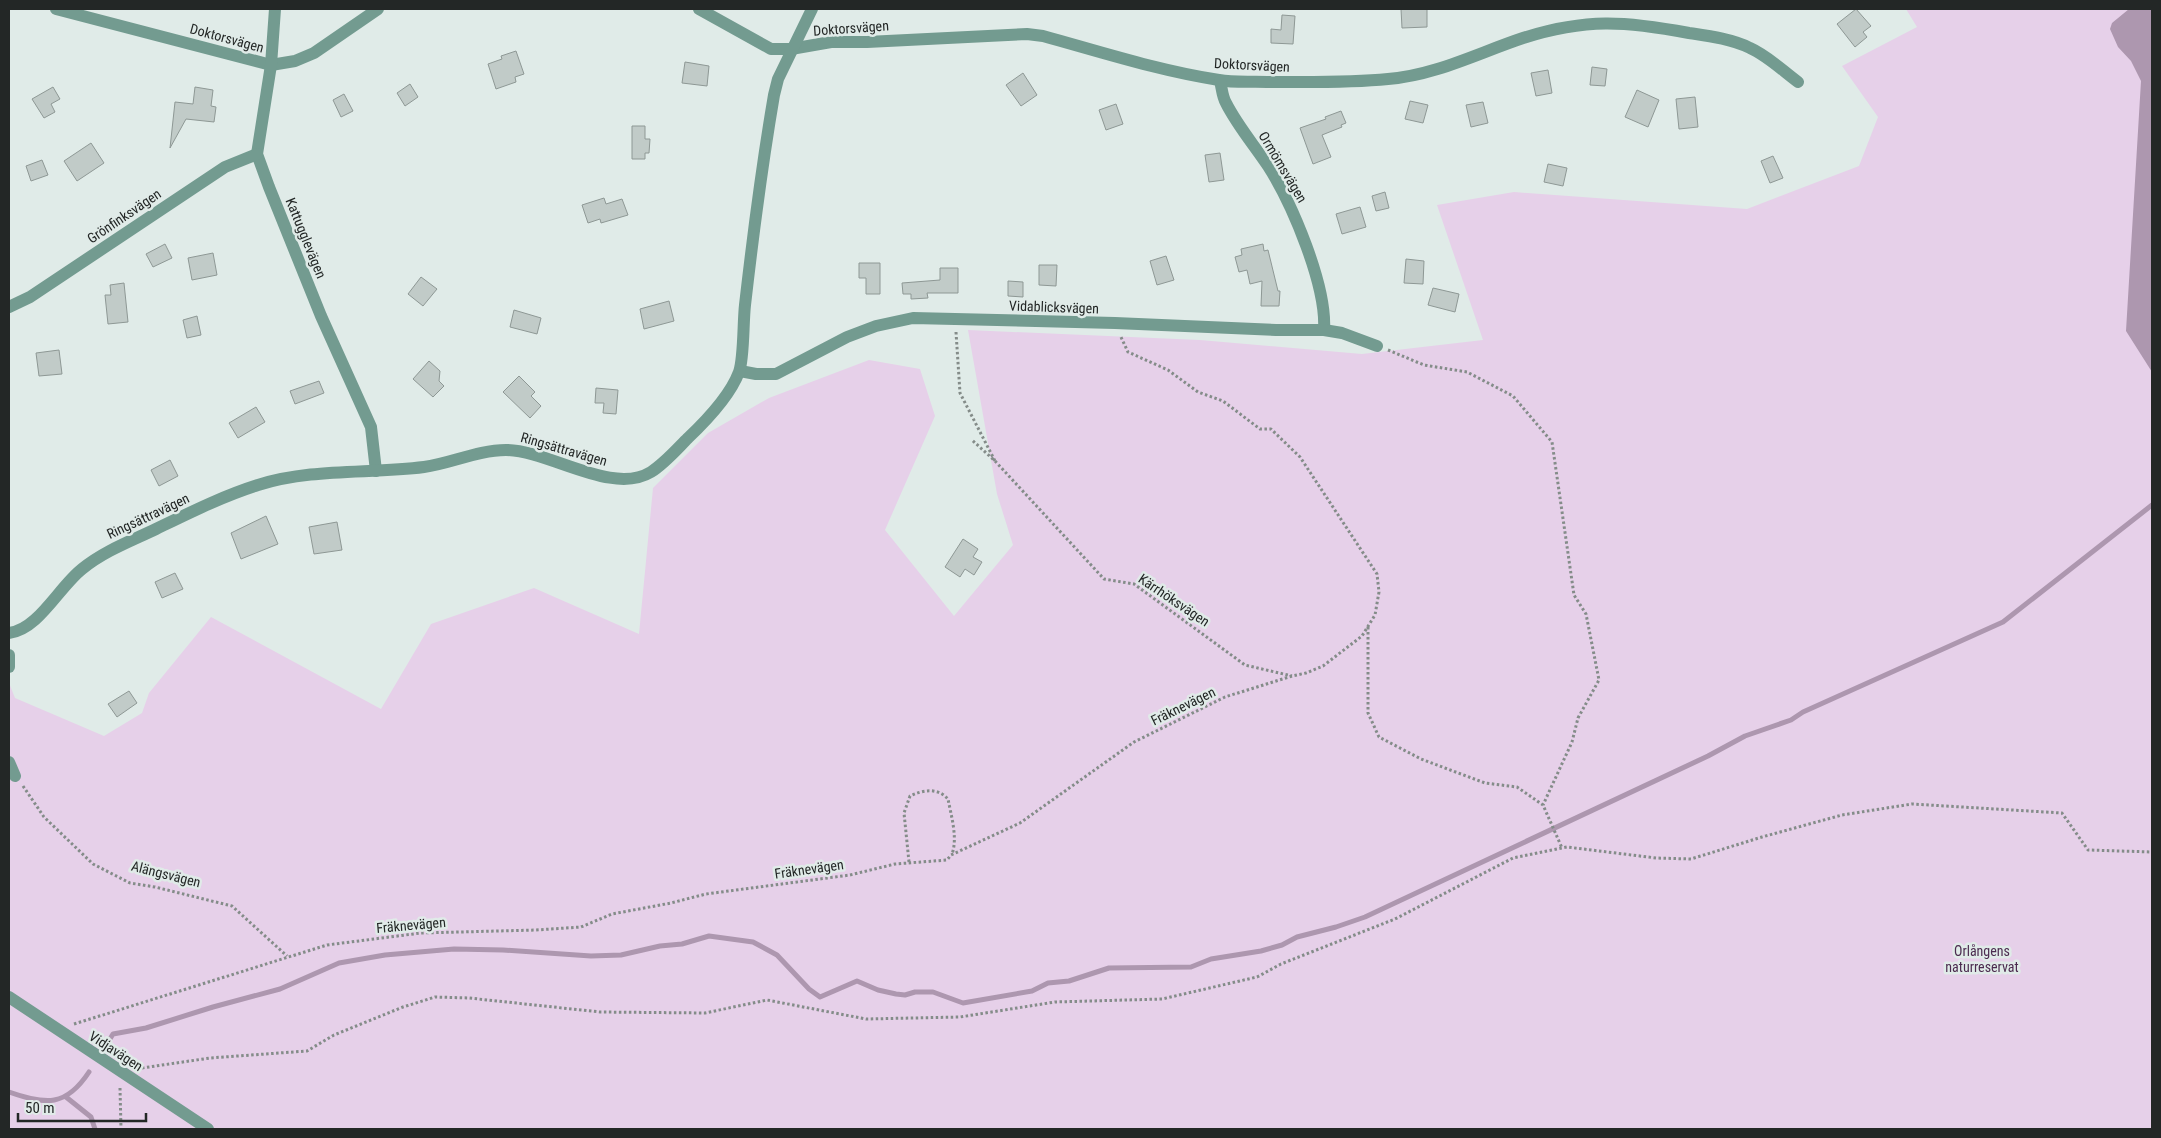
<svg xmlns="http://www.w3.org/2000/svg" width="2161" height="1138" font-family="'Roboto Condensed',sans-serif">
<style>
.green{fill:#e6d0e9}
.water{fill:#ad97af}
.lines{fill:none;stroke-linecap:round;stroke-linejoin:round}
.stream{stroke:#ad97af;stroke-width:5}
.building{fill:#c1cbc8;stroke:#8e9895}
.path{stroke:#848c89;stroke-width:3;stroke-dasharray:2.5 2.5;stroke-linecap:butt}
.minor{stroke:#739b90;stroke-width:12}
.labels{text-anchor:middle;stroke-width:5;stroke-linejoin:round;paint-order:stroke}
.street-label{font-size:14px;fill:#232726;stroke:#e0ebe8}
.park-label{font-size:14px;fill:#4c2c50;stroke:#e0ebe8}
</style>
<rect width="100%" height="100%" fill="#e0ebe8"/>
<!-- green -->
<polygon class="green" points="1906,9 2152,9 2152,1129 9,1129 9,683 15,698 104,736 142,713 149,693 211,617 381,709 431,624 534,588 639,634 653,488 708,433 769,398 869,360 920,369 935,416 885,530 954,616 1013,545 997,494 968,330 1200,340 1362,354 1483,340 1437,205 1514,192 1747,209 1859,166 1878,117 1842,66 1917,27"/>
<!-- water -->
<polygon class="water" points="2129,9 2152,9 2152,372 2126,331 2141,81 2131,61 2118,47 2110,29 2112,23"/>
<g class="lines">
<!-- stream -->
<g class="stream">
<polyline points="105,1047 113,1034 146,1028 213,1007 280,989 339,963 385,955 454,949 503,950 591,956 621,955 660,946 682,944 709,936 753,942 777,955 809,989 820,997 857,981 878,990 896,994 905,995 915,992 933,992 963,1003 1032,991 1048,983 1069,981 1109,968 1191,967 1211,959 1261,951 1282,945 1297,937 1336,927 1365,917 1708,756 1745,736 1791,720 1803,712 2003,622 2152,505"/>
<path d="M 9,1092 C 46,1105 66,1107 89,1072"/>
<polyline points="66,1097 91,1117 95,1129"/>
</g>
</g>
<!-- building -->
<g class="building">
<polygon points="1401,9 1427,9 1427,27 1402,28"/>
<polygon points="1856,9 1871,26 1863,32 1867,37 1855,47 1837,24"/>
<polygon points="1282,15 1295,16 1293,44 1271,43 1271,29 1281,30"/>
<polygon points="516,51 524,74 515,77 516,82 496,89 488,64 502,59 501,56"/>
<polygon points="685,62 709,66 707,86 682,83"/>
<polygon points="1592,67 1607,69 1605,86 1590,85"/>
<polygon points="1548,70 1552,93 1536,96 1531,73"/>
<polygon points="1023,73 1037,95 1021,106 1006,85"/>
<polygon points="410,84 418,97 405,106 397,93"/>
<polygon points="53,87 60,99 51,104 55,112 44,118 32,99"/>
<polygon points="195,87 213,90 211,106 216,107 214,122 186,119 170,148 175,102 193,104"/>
<polygon points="1637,90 1659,100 1648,127 1625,117"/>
<polygon points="344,94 353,111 341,117 333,100"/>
<polygon points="1695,97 1698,127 1679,129 1676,99"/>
<polygon points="1410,101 1428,105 1423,123 1405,119"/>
<polygon points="1483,102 1488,123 1471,127 1466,105"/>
<polygon points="1116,104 1123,124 1106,130 1099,110"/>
<polygon points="1341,111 1346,123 1341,125 1342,127 1322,135 1331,157 1313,164 1300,128 1326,119 1325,117"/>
<polygon points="632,126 645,126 645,139 650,139 649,153 645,153 645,159 632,159"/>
<polygon points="91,143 104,163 77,181 64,161"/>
<polygon points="1220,153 1224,180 1209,182 1205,155"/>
<polygon points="1773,156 1783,178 1770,183 1761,161"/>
<polygon points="42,160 48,175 31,181 26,166"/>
<polygon points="1548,164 1567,168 1563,186 1544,182"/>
<polygon points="1385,192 1389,208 1376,211 1372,196"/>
<polygon points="604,198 606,204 622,199 628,215 601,223 600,219 588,223 582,205"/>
<polygon points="1360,207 1366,227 1342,234 1336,214"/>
<polygon points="165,244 172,258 153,267 146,254"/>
<polygon points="1263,244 1264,251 1268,250 1278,291 1280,291 1279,306 1261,306 1262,281 1250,284 1247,270 1239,272 1235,257 1242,255 1241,249"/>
<polygon points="213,253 217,275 192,280 188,258"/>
<polygon points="1166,256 1174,280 1157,285 1150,261"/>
<polygon points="1406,259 1424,261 1423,284 1404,283"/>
<polygon points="859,263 880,263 880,294 866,294 866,278 859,278"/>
<polygon points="1039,265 1057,265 1056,286 1039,285"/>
<polygon points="940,268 958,268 958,293 927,293 928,298 911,299 911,294 903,294 902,283 940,280"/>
<polygon points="421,277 437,289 423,306 408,294"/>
<polygon points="1008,281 1023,282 1023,297 1008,296"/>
<polygon points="124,283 128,322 108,324 105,295 111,295 110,285"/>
<polygon points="1433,288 1459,294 1455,312 1428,305"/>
<polygon points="669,301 674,321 644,329 640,309"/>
<polygon points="514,310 541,318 537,334 510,327"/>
<polygon points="197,316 201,335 187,338 183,320"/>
<polygon points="59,350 62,374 39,376 36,353"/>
<polygon points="429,361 440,371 439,381 444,386 433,397 413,379"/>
<polygon points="519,376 535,392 531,396 541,406 530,418 503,392"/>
<polygon points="319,381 324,393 295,404 290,391"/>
<polygon points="596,388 618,390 616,414 603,413 604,403 595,403"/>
<polygon points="256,407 265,422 238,438 229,423"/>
<polygon points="170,460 178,476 159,486 151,470"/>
<polygon points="266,516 278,544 241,559 231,533"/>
<polygon points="337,522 342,550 314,554 309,527"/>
<polygon points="963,539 978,549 973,557 982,562 974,575 965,569 960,577 945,567"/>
<polygon points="175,573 183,589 162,598 155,582"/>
<polygon points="129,691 137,703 117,717 108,704"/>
</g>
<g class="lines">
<!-- path -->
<g class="path">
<polyline points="956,332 960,393 995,461 972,440"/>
<polyline points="1388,350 1424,365 1467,372 1513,396 1552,442 1574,595 1586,614 1599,680 1578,718 1572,742 1543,805"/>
<polyline points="995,461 1104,579 1134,584 1245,665 1292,676"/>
<polyline points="1368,627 1368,713 1379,737 1421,759 1485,783 1517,787 1543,805 1562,848"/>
<polyline points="23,786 44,817 93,864 130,883 155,887 232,906 287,956"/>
<path d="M 909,862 L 904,813 L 910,796 C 923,790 937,787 948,799 C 951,815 958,838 952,854"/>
<polyline points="74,1024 327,945 421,933 536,930 581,927 612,914 671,903 706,894 850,875 895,864 947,860 951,855 1020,823 1134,742 1225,697 1292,676 1306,673 1323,666 1362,636 1375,615 1379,592 1377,574 1300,457 1271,429 1260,429 1223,401 1198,392 1168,370 1128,352 1121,337"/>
<polyline points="142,1068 210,1058 307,1051 334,1035 403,1007 435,997 469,998 600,1012 705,1013 767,1000 866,1019 960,1017 1055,1002 1162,999 1257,977 1281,964 1395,919 1513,858 1567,847 1656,858 1691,859 1762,837 1842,815 1912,804 2062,813 2088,850 2152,852"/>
<polyline points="120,1088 121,1129"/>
</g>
<!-- minor -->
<g class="minor">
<polyline points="56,9 271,65 295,61 314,53 378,9"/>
<polyline points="275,9 271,65 257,154 269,187 321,316 371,427 376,471"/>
<path d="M 699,9 L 771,49 L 791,49 L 831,42 L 867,42 L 1027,34 L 1043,36 C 1101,52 1160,71 1219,80 C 1235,83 1253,81 1270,82 C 1309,82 1349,83 1388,79 C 1436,75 1478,53 1523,38 C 1586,18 1625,21 1689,33 C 1709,36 1732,39 1750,48 C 1768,56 1783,71 1798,82"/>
<path d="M 1220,81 C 1222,88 1222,96 1226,103 C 1237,125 1254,145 1268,166 C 1292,203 1327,286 1324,330"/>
<polyline points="9,307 30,297 225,167 257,154"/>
<polyline points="740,371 756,374 776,374 847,337 876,326 913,318 1115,323 1276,330 1324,330 1342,333 1377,346"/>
<path d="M 9,633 C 38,630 59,587 82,569 C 104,551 131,541 156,529 C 189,513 223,496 258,485 C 312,468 369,474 424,467 C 452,463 478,450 506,450 C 549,450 612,496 651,472 C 665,463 677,449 688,438 C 707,420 730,396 739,372 C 744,359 743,322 745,305 C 753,235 762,165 774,95 L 778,79 L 812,9"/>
<polyline points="9,655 9,667"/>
<polyline points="9,762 15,776"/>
<polyline points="9,997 208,1129"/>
</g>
</g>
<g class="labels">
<!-- street labels -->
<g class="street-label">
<text transform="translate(851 28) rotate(-4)" y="5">Doktorsvägen</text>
<text transform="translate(227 38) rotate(15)" y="5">Doktorsvägen</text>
<text transform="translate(1252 65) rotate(3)" y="5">Doktorsvägen</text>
<text transform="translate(1283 167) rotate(59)" y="5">Ormömsvägen</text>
<text transform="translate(124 216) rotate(-34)" y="5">Grönfinksvägen</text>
<text transform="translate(306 238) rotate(68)" y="5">Kattugglevägen</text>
<text transform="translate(1054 307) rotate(2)" y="5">Vidablicksvägen</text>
<text transform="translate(564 449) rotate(16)" y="5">Ringsättravägen</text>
<text transform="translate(148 516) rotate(-25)" y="5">Ringsättravägen</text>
<text transform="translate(1174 600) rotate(34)" y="5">Kärrhöksvägen</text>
<text transform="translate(1183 706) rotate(-26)" y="5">Fräknevägen</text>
<text transform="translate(809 869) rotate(-8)" y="5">Fräknevägen</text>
<text transform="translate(166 874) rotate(14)" y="5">Alängsvägen</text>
<text transform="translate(411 925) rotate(-5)" y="5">Fräknevägen</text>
<text transform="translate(116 1051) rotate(33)" y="5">Vidjavägen</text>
</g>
<!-- park labels -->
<g class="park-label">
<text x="1982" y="956">Orlångens<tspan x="1982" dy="16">naturreservat</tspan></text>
</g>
</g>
<!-- border -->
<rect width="2161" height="1138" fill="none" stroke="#232726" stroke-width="20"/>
<!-- scale -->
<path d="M18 1113v8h128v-8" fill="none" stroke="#232726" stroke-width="2.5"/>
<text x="25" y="1113" font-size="15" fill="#232726" stroke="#e0ebe8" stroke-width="4" paint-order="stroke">50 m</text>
</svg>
